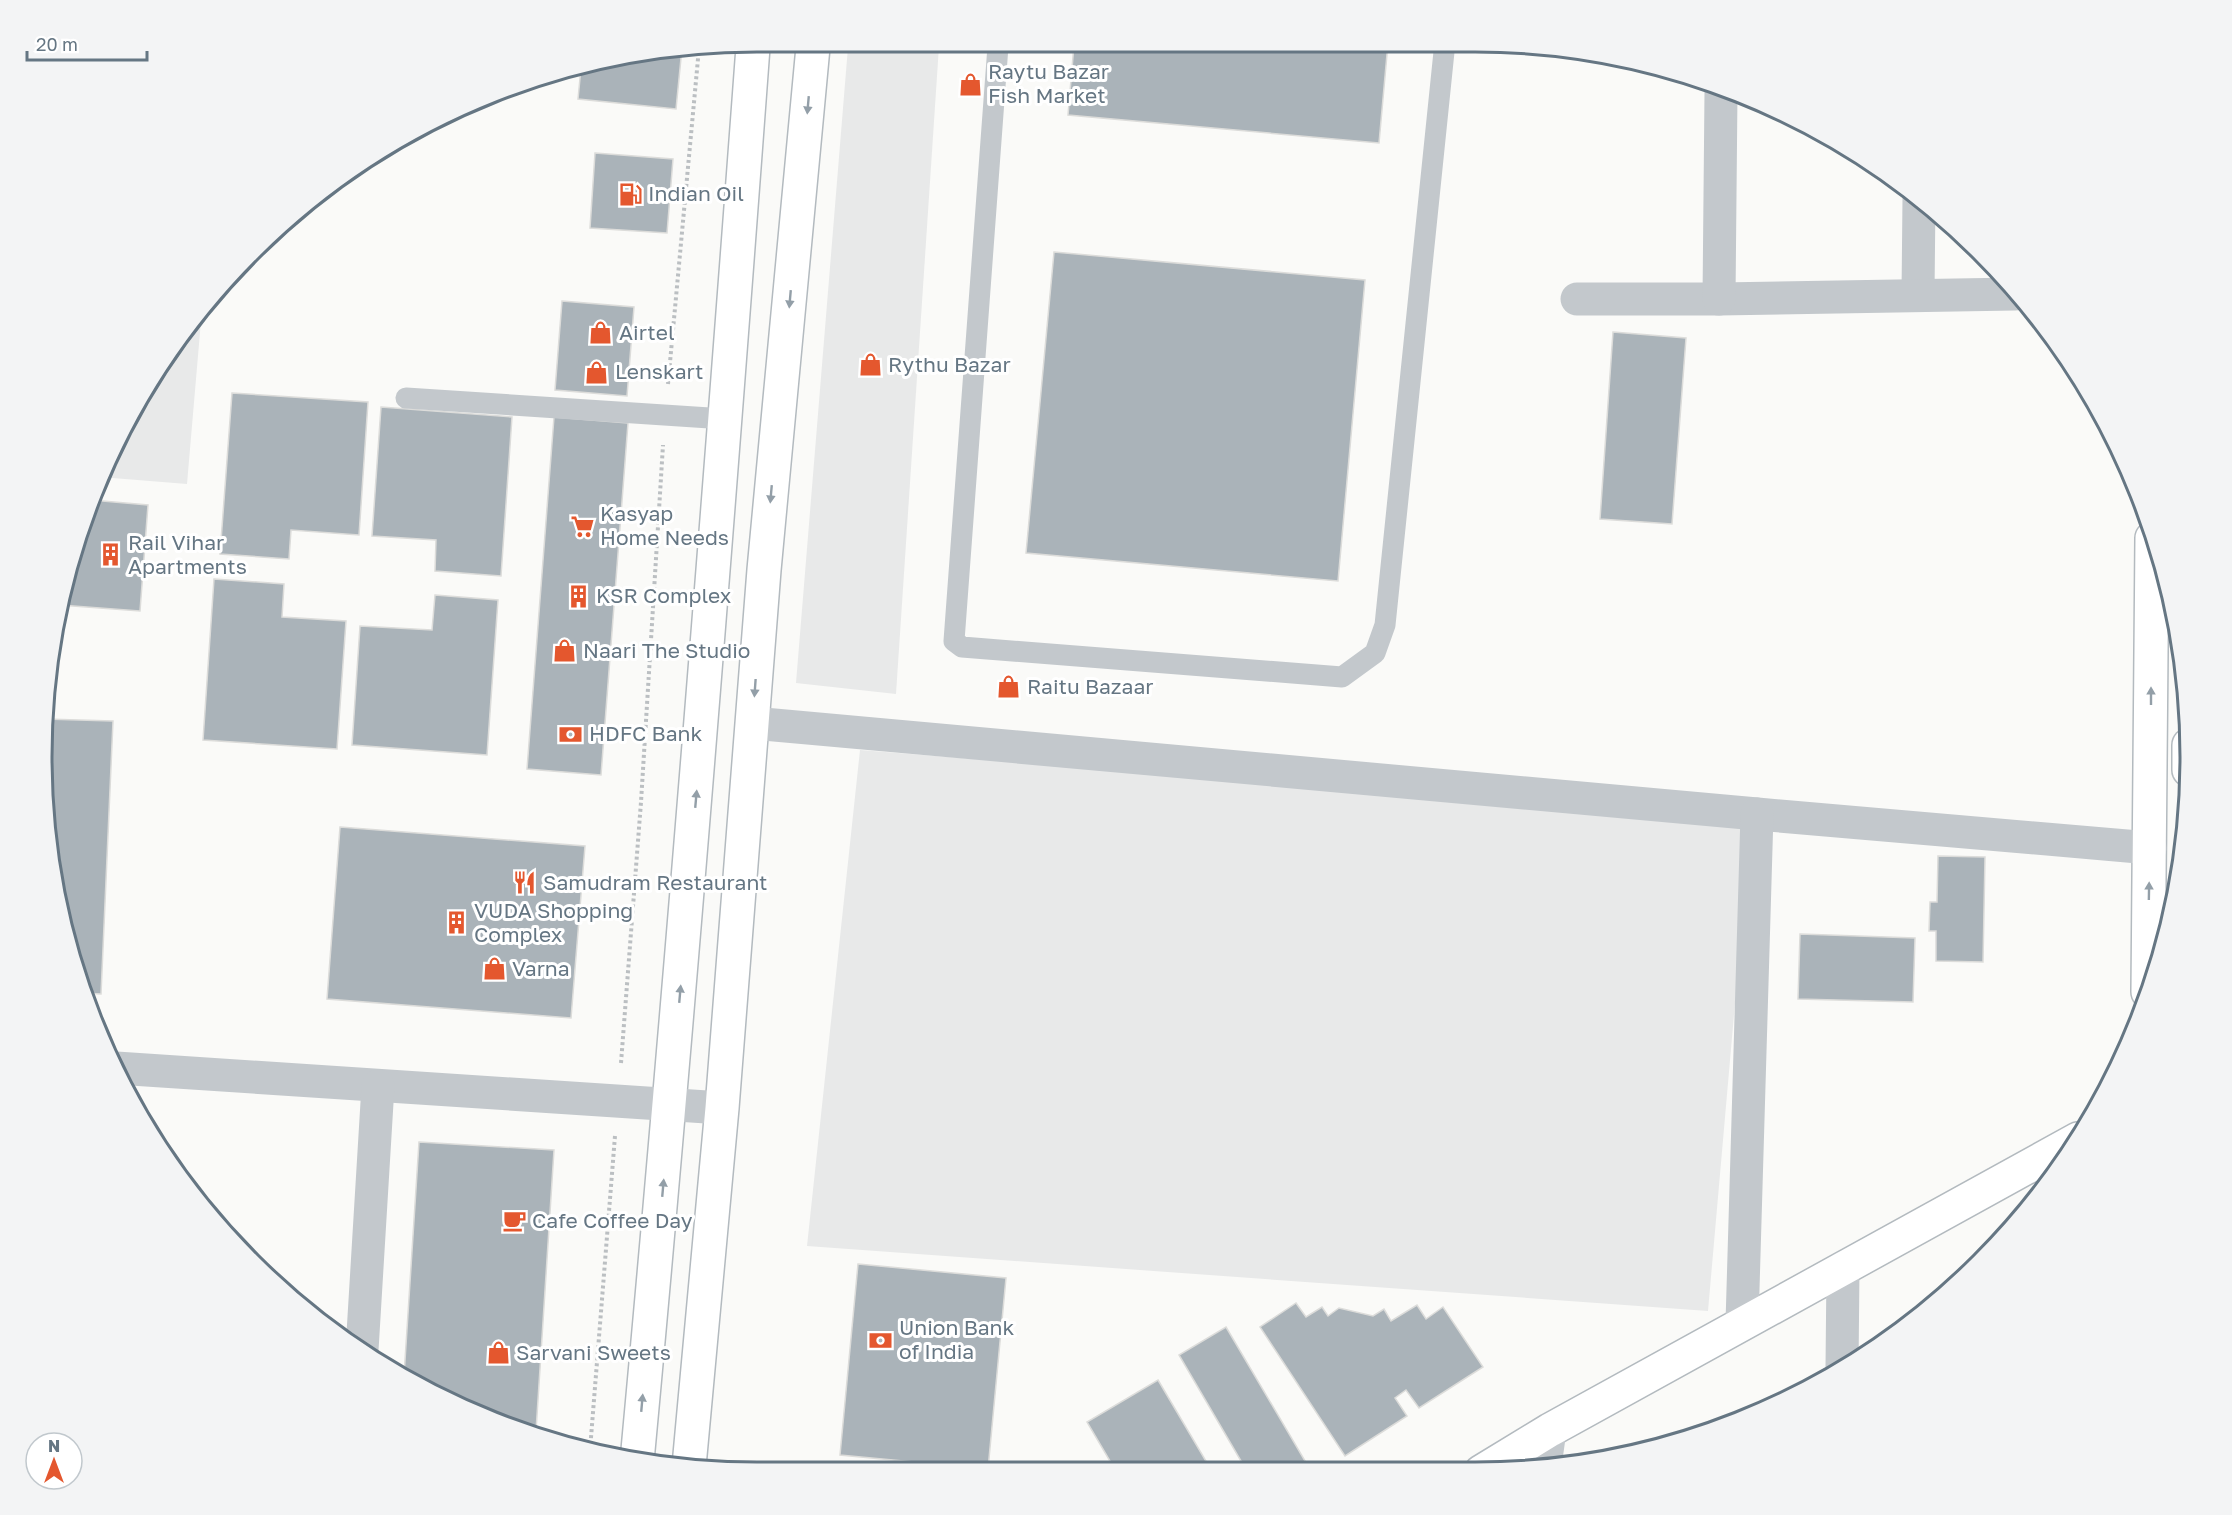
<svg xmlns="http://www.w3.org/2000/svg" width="2232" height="1515" font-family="'Golos Text',sans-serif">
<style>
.built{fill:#e8e9e9}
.building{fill:#aab3b9;stroke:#dcdcda;stroke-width:1.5}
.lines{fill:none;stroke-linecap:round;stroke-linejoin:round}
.secondary-casing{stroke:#b3babf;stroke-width:36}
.path{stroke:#bbbfc2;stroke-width:4;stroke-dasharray:3 3;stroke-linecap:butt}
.lane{stroke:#c3c8cc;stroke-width:21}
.street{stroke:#c3c8cc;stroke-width:33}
.secondary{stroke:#fff;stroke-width:33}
.oneway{fill:#939fa8}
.labels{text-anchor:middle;stroke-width:6;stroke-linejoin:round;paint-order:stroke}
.poi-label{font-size:21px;fill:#657683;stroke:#fff;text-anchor:start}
.rim{fill:none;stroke:#657683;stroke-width:3}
</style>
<rect width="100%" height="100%" fill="#fafaf8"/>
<!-- built -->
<g class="built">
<polygon points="939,46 896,694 796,683 848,47"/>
<polygon points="202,309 187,484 100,477 190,322"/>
<polygon points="860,750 1751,821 1708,1311 807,1246"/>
</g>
<!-- building -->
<g class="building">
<polygon points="1388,43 1379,143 1068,115 1074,45"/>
<polygon points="664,48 682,48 676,109 578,99 581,68"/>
<polygon points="595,153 673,159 667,233 590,228"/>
<polygon points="1054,252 1365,280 1338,581 1026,553"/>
<polygon points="562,301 634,307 627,396 555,390"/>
<polygon points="1613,332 1686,338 1672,524 1600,519"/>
<polygon points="232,393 368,402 359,535 291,530 289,559 220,554"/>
<polygon points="381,407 512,417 501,576 435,571 436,540 372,536"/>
<polygon points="554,417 628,423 601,775 527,769"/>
<polygon points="91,500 148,505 140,611 60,605"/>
<polygon points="214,579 284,584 282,617 346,621 337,749 203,740"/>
<polygon points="435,595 498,600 487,755 352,745 360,626 432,630"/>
<polygon points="44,719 113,721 101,994 83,993 56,897"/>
<polygon points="340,827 585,846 571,1018 327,999"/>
<polygon points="1938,856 1985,857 1983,962 1936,961 1936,931 1929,931 1930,902 1937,902"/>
<polygon points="1800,934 1915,938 1913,1002 1798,999"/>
<polygon points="419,1142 554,1150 536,1431 441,1399 404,1376"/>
<polygon points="858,1264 1006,1278 988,1469 840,1455"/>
<polygon points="1296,1303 1306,1317 1322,1307 1328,1316 1339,1308 1373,1316 1384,1309 1391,1321 1417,1305 1426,1319 1443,1307 1483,1367 1419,1408 1406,1390 1395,1398 1407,1416 1345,1456 1260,1327"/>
<polygon points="1226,1327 1308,1466 1296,1473 1248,1473 1179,1355"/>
<polygon points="1158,1380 1213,1473 1117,1473 1087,1422"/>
</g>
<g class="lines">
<defs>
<g id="secondary">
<polyline points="2189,770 2189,745"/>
<polyline points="2148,992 2152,538"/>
<path d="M 637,1461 C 681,990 718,519 753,47"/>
<polyline points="689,1466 722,1108 764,570 813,47"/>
<polyline points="1481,1472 1550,1430 2078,1139"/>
</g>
</defs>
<!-- secondary casing -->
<use href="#secondary" class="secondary-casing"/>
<!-- path -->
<g class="path">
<polyline points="668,384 699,48"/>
<polyline points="621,1063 641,802 663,445"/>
<polyline points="590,1450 615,1136"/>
</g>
<!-- lane -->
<g class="lane">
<polyline points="998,46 954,641 962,647 1342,677 1375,653 1385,625 1445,42"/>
<polyline points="406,398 725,419"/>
</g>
<!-- street -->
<g class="street">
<polyline points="1918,295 1919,198"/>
<polyline points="1577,299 1719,299 2015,294"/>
<polyline points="1719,299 1721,92"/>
<polyline points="753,723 1757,814 2150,848"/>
<polyline points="116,1068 722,1108"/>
<polyline points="1742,1323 1757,814"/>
<polyline points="362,1350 378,1086"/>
<polyline points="1842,1368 1843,1268"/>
<polyline points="1545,1466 1550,1430"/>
</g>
<!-- secondary -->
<use href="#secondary" class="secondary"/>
</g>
<!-- one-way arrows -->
<defs><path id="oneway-solid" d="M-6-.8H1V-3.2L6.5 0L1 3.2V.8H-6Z" transform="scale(1.5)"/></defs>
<g class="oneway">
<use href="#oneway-solid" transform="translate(808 105) rotate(95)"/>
<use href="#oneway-solid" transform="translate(790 299) rotate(95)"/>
<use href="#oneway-solid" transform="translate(771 494) rotate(95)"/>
<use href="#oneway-solid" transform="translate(755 688) rotate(94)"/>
<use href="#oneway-solid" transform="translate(2151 696) rotate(-90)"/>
<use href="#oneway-solid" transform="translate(696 799) rotate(-85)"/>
<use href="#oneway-solid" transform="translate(2149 891) rotate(-89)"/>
<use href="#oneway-solid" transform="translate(680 994) rotate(-85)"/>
<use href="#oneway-solid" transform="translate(663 1188) rotate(-85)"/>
<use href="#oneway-solid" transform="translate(642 1403) rotate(-85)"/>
</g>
<!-- icons -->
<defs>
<symbol id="shop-bare" viewBox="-9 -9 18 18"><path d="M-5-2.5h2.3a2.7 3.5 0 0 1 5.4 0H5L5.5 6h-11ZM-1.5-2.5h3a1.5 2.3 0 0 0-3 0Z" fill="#e4572e" stroke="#fff" stroke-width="2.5" paint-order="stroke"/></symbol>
<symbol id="fuel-bare" viewBox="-9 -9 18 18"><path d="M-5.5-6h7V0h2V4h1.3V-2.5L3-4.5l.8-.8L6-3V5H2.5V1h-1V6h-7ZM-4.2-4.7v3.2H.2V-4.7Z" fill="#e4572e" stroke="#fff" stroke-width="2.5" paint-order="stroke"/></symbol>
<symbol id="supermarket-bare" viewBox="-9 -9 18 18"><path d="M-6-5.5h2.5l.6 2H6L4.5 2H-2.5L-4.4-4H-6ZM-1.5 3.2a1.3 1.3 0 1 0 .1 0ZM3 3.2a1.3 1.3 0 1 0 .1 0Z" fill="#e4572e" stroke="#fff" stroke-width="2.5" paint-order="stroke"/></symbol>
<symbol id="building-bare" viewBox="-9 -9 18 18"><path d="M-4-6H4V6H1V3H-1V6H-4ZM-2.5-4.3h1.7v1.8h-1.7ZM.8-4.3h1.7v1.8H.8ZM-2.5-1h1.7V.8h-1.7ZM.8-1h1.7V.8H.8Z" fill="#e4572e" stroke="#fff" stroke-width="2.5" paint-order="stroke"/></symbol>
<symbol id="bank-bare" viewBox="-9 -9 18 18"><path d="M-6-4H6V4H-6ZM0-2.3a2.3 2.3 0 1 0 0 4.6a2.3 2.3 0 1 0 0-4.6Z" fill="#e4572e" stroke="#fff" stroke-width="2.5" paint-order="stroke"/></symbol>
<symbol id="restaurant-bare" viewBox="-9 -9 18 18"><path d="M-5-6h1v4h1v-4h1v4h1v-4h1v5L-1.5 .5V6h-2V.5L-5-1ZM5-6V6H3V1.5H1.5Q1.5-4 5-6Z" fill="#e4572e" stroke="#fff" stroke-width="2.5" paint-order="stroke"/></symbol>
<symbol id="cafe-bare" viewBox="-9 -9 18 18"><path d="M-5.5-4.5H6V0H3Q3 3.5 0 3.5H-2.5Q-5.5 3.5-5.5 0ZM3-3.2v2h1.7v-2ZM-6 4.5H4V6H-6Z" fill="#e4572e" stroke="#fff" stroke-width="2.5" paint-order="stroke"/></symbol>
</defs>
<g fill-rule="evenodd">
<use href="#shop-bare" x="954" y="68" width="33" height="33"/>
<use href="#fuel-bare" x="614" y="178" width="33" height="33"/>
<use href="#shop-bare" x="584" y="316" width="33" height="33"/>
<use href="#shop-bare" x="854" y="348" width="33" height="33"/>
<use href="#shop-bare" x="580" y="356" width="33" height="33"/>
<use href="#supermarket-bare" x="566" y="510" width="33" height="33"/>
<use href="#building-bare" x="94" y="538" width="33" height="33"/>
<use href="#building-bare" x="562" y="580" width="33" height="33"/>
<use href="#shop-bare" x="548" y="634" width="33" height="33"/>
<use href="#shop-bare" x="992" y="670" width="33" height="33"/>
<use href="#bank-bare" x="554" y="718" width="33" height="33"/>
<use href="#restaurant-bare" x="508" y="866" width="33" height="33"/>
<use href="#building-bare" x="440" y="906" width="33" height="33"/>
<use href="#shop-bare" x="478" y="952" width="33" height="33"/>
<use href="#cafe-bare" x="498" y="1204" width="33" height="33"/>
<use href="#bank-bare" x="864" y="1324" width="33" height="33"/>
<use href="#shop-bare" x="482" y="1336" width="33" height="33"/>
</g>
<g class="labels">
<!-- poi labels -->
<g class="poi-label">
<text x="988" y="79">Raytu Bazar<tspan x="988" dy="24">Fish Market</tspan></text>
<text x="648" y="201">Indian Oil</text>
<text x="619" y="340">Airtel</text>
<text x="888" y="372">Rythu Bazar</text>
<text x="615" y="379">Lenskart</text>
<text x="600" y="521">Kasyap<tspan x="600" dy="24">Home Needs</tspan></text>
<text x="128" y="550">Rail Vihar<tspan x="128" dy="24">Apartments</tspan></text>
<text x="596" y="603">KSR Complex</text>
<text x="583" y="658">Naari The Studio</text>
<text x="1027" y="694">Raitu Bazaar</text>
<text x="589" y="741">HDFC Bank</text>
<text x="543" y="890">Samudram Restaurant</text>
<text x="474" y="918">VUDA Shopping<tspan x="474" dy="24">Complex</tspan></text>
<text x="512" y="976">Varna</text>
<text x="532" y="1228">Cafe Coffee Day</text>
<text x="899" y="1335">Union Bank<tspan x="899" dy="24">of India</tspan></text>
<text x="516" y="1360">Sarvani Sweets</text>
</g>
</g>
<!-- crop -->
<path d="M0 0H2232V1515H0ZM757 52H1475A705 705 0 0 1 2180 757V757A705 705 0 0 1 1475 1462H757A705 705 0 0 1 52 757V757A705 705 0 0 1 757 52Z" fill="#f3f4f5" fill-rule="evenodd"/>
<path class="rim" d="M757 52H1475A705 705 0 0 1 2180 757V757A705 705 0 0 1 1475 1462H757A705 705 0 0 1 52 757V757A705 705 0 0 1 757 52Z"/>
<!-- north arrow -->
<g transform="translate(54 1461)"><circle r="28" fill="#ffffff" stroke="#c1c8cd" stroke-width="1.5"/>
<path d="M0-4.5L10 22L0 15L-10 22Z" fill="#e4572e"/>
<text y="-9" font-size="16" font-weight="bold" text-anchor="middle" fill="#657683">N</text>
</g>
<!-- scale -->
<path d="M27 51v9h120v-9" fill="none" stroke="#657683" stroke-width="3"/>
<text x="36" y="51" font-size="18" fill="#657683" stroke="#ffffff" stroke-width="4.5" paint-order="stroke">20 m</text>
</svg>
